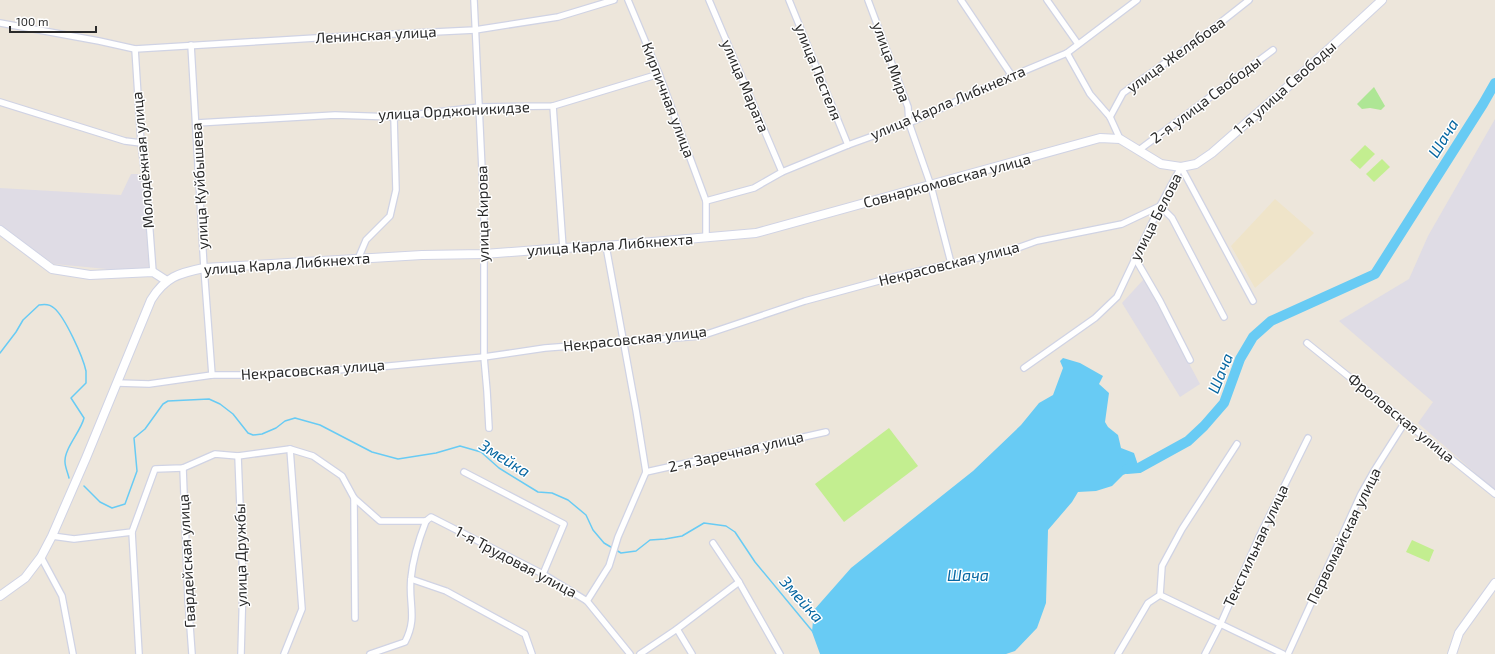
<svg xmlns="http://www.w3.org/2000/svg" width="1495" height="654" font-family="'Exo 2',sans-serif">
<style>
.industrial{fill:#dfdce5}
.education{fill:#efe4c9}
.green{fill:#aee695}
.pitch{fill:#c3ee90}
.water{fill:#68cbf4}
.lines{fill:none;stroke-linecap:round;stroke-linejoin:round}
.stream{stroke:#68cbf4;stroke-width:1.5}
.river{stroke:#68cbf4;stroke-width:10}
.street-casing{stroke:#d0d3e4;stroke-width:8}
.secondary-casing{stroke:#d0d3e4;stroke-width:10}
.street{stroke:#fff;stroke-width:5.5}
.secondary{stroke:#fff;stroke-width:8}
.labels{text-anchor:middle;stroke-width:3;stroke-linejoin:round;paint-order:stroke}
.street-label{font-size:15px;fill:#2a2a2a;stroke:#fff}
.water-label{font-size:16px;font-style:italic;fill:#0767a1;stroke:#fff}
</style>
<rect width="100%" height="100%" fill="#ede6db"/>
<!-- industrial -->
<g class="industrial">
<polygon points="1495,119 1495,490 1418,423 1433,402 1339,321 1409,279 1428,236"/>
<polygon points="131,174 142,174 149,273 54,264 0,227 0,188 121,195"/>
<polygon points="1144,279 1200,384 1180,397 1122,303"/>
</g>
<!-- education -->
<polygon class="education" points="1275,199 1314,233 1288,259 1255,288 1231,246"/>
<!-- green -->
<polygon class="green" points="1374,87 1385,106 1381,110 1370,108 1362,109 1357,104"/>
<!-- pitch -->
<g class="pitch">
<polygon points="1365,145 1375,154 1360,169 1350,160"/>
<polygon points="1382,159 1390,167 1374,182 1366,174"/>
<polygon points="889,428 918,466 844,522 815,484"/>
<polygon points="1412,540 1434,550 1429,562 1406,552"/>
</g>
<!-- water -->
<polygon class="water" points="1063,358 1080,363 1103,376 1099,384 1109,393 1105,422 1108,427 1118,435 1121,448 1134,453 1139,468 1123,475 1112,486 1096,491 1078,492 1072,502 1048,530 1046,603 1037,628 1015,651 1006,654 820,654 812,632 814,610 851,568 973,471 1021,425 1039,403 1053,395 1063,368 1060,361"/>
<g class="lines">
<!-- stream -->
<g class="stream">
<path d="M 0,353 L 16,332 L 23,320 L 39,305 C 44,304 50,304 54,308 C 65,317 83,357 86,371 C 86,375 86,379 86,383 L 71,398 L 84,418 C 81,431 64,449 65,462 C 65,467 68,473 69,478"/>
<polyline points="84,486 100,502 112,508 125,504 137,471 134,438 145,429 163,404 168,401 209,399 220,404 233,414 248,433 253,435 262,434 276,428 285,421 295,418 320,425 372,452 398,459 436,453 460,446 481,452 499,468 538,492 552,493 568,500 586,515 593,530 604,543 621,553 636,551 650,540 665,539 682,536 704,523 726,526 735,532 755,562 813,632"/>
</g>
<!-- river -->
<polyline class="river" points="1127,469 1139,468 1188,441 1204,426 1224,403 1240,359 1253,337 1271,321 1375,274 1483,104 1495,83"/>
<defs>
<g id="street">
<polyline points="474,0 484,212 484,357 487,391 489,428"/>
<polyline points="628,0 659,74 706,201"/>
<polyline points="709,0 782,172"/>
<polyline points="789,0 848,145"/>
<polyline points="868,0 908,107 909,123 931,186 951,263"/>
<polyline points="961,0 1012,76"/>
<polyline points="1047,0 1078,44"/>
<polyline points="0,23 99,41 135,49 332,37 475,30 558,17 614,0"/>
<polyline points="191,45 204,268 212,375"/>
<polyline points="135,49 141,143 147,192 153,272"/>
<polyline points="1067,53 1090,94 1110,117 1120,139"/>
<polyline points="0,102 125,141 141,143"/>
<polyline points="553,106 563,248"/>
<polyline points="1110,117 1123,93 1211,30 1249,0"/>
<polyline points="197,123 335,115 394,117 480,107 553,106 659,74"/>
<polyline points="1139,150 1273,50"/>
<polyline points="1181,167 1253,301"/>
<polyline points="706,238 706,201 754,188 782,172 848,145 909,123 1012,76 1067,53 1137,0"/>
<polyline points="1135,258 1160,301 1190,360"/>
<polyline points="358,259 366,240 390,216 396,190 394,117"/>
<polyline points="1307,343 1495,494"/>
<polyline points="1024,368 1095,318 1117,297 1160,206 1181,167"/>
<polyline points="118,383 149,384 212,375 256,375 368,368 484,357 545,348 701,336 805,301 897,276 1009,251 1037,241 1122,224 1160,206 1172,218 1224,317"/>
<polyline points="238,456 243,583 241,654"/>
<polyline points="183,468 188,598 192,654"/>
<polyline points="464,472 564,524 543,574"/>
<polyline points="646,472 826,432"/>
<polyline points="354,498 355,618"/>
<polyline points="426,521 431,517 543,574 587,601 630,654"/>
<polyline points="132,532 139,654"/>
<polyline points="52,536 74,539 132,532 155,469 183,468 215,454 238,456 290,449 313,456 342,476 354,498 380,521 426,521"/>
<polyline points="713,543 739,582 780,654"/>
<polyline points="41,557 62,596 73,654"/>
<polyline points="411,579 446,591 525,634 532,654"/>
<polyline points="1160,595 1283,654"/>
<polyline points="587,601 609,566 618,537 646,472 636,410 606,246"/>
<polyline points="677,629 692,654"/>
<polyline points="284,654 302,609 290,449"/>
<path d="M 370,654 L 405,642 C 418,617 408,603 411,578 C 413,557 419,539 426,521"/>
<polyline points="640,654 677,629 739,582"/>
<polyline points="1118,654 1148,603 1160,595 1162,566 1182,529 1237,444"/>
<polyline points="1205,654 1221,623 1259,537 1308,438"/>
<polyline points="1288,654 1361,494 1374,471 1405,422"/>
</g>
<g id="secondary">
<polyline points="0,230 52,269 90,275 153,272 167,281"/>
<path d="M 0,596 L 25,578 L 41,557 L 52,536 L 86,458 L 151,300 C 165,277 179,273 204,268 L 422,255 L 484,254 L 563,248 L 606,246 L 756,233 L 1100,138 L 1120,139 L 1161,164 L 1181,167 L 1196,164 L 1212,153 L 1292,83 L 1382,0"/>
<polyline points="1452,654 1459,633 1495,583"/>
</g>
</defs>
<!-- street casing -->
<use href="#street" class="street-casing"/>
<!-- secondary casing -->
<use href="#secondary" class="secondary-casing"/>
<!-- street -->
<use href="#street" class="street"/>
<!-- secondary -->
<use href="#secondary" class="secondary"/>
</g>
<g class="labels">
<!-- street labels -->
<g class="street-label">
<text transform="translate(376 35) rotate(-3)" y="5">Ленинская улица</text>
<text transform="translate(1176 55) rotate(-36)" y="5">улица Желябова</text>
<text transform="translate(891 62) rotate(70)" y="5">улица Мира</text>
<text transform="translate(818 72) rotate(68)" y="5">улица Пестеля</text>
<text transform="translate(745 86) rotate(67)" y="5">улица Марата</text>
<text transform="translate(1285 88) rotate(-42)" y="5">1-я улица Свободы</text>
<text transform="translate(668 100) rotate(69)" y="5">Кирпичная улица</text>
<text transform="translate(1206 100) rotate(-37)" y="5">2-я улица Свободы</text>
<text transform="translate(948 103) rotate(-23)" y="5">улица Карла Либкнехта</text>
<text transform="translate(454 111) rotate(-3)" y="5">улица Орджоникидзе</text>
<text transform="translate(143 160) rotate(-95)" y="5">Молодёжная улица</text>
<text transform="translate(947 181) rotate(-15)" y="5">Совнаркомовская улица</text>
<text transform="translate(200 186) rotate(-93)" y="5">улица Куйбышева</text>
<text transform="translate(483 214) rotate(-91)" y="5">улица Кирова</text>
<text transform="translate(1156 217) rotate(-63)" y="5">улица Белова</text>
<text transform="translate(610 245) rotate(-4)" y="5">улица Карла Либкнехта</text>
<text transform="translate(287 264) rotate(-4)" y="5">улица Карла Либкнехта</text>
<text transform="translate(949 264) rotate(-14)" y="5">Некрасовская улица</text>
<text transform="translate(635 339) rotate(-6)" y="5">Некрасовская улица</text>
<text transform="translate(313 370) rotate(-4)" y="5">Некрасовская улица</text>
<text transform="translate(1401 418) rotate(39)" y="5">Фроловская улица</text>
<text transform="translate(736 452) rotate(-13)" y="5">2-я Заречная улица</text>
<text transform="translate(1344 536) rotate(-64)" y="5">Первомайская улица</text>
<text transform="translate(1256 546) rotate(-65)" y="5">Текстильная улица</text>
<text transform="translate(241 555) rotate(-91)" y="5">улица Дружбы</text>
<text transform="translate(187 561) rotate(-93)" y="5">Гвардейская улица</text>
<text transform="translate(516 562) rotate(28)" y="5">1-я Трудовая улица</text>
</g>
<!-- water labels -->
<g class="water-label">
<text transform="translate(1443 138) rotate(-58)" y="6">Шача</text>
<text transform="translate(1220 373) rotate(-68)" y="6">Шача</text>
<text transform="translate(505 458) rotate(32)" y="6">Змейка</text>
<text x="968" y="581">Шача</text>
<text transform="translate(802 599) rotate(48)" y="6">Змейка</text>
</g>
</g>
<!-- scale -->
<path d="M10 26v6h86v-6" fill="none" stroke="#2a2a2a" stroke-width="2"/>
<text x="16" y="26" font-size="12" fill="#2a2a2a" stroke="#ffffff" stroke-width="3" paint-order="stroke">100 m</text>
</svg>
